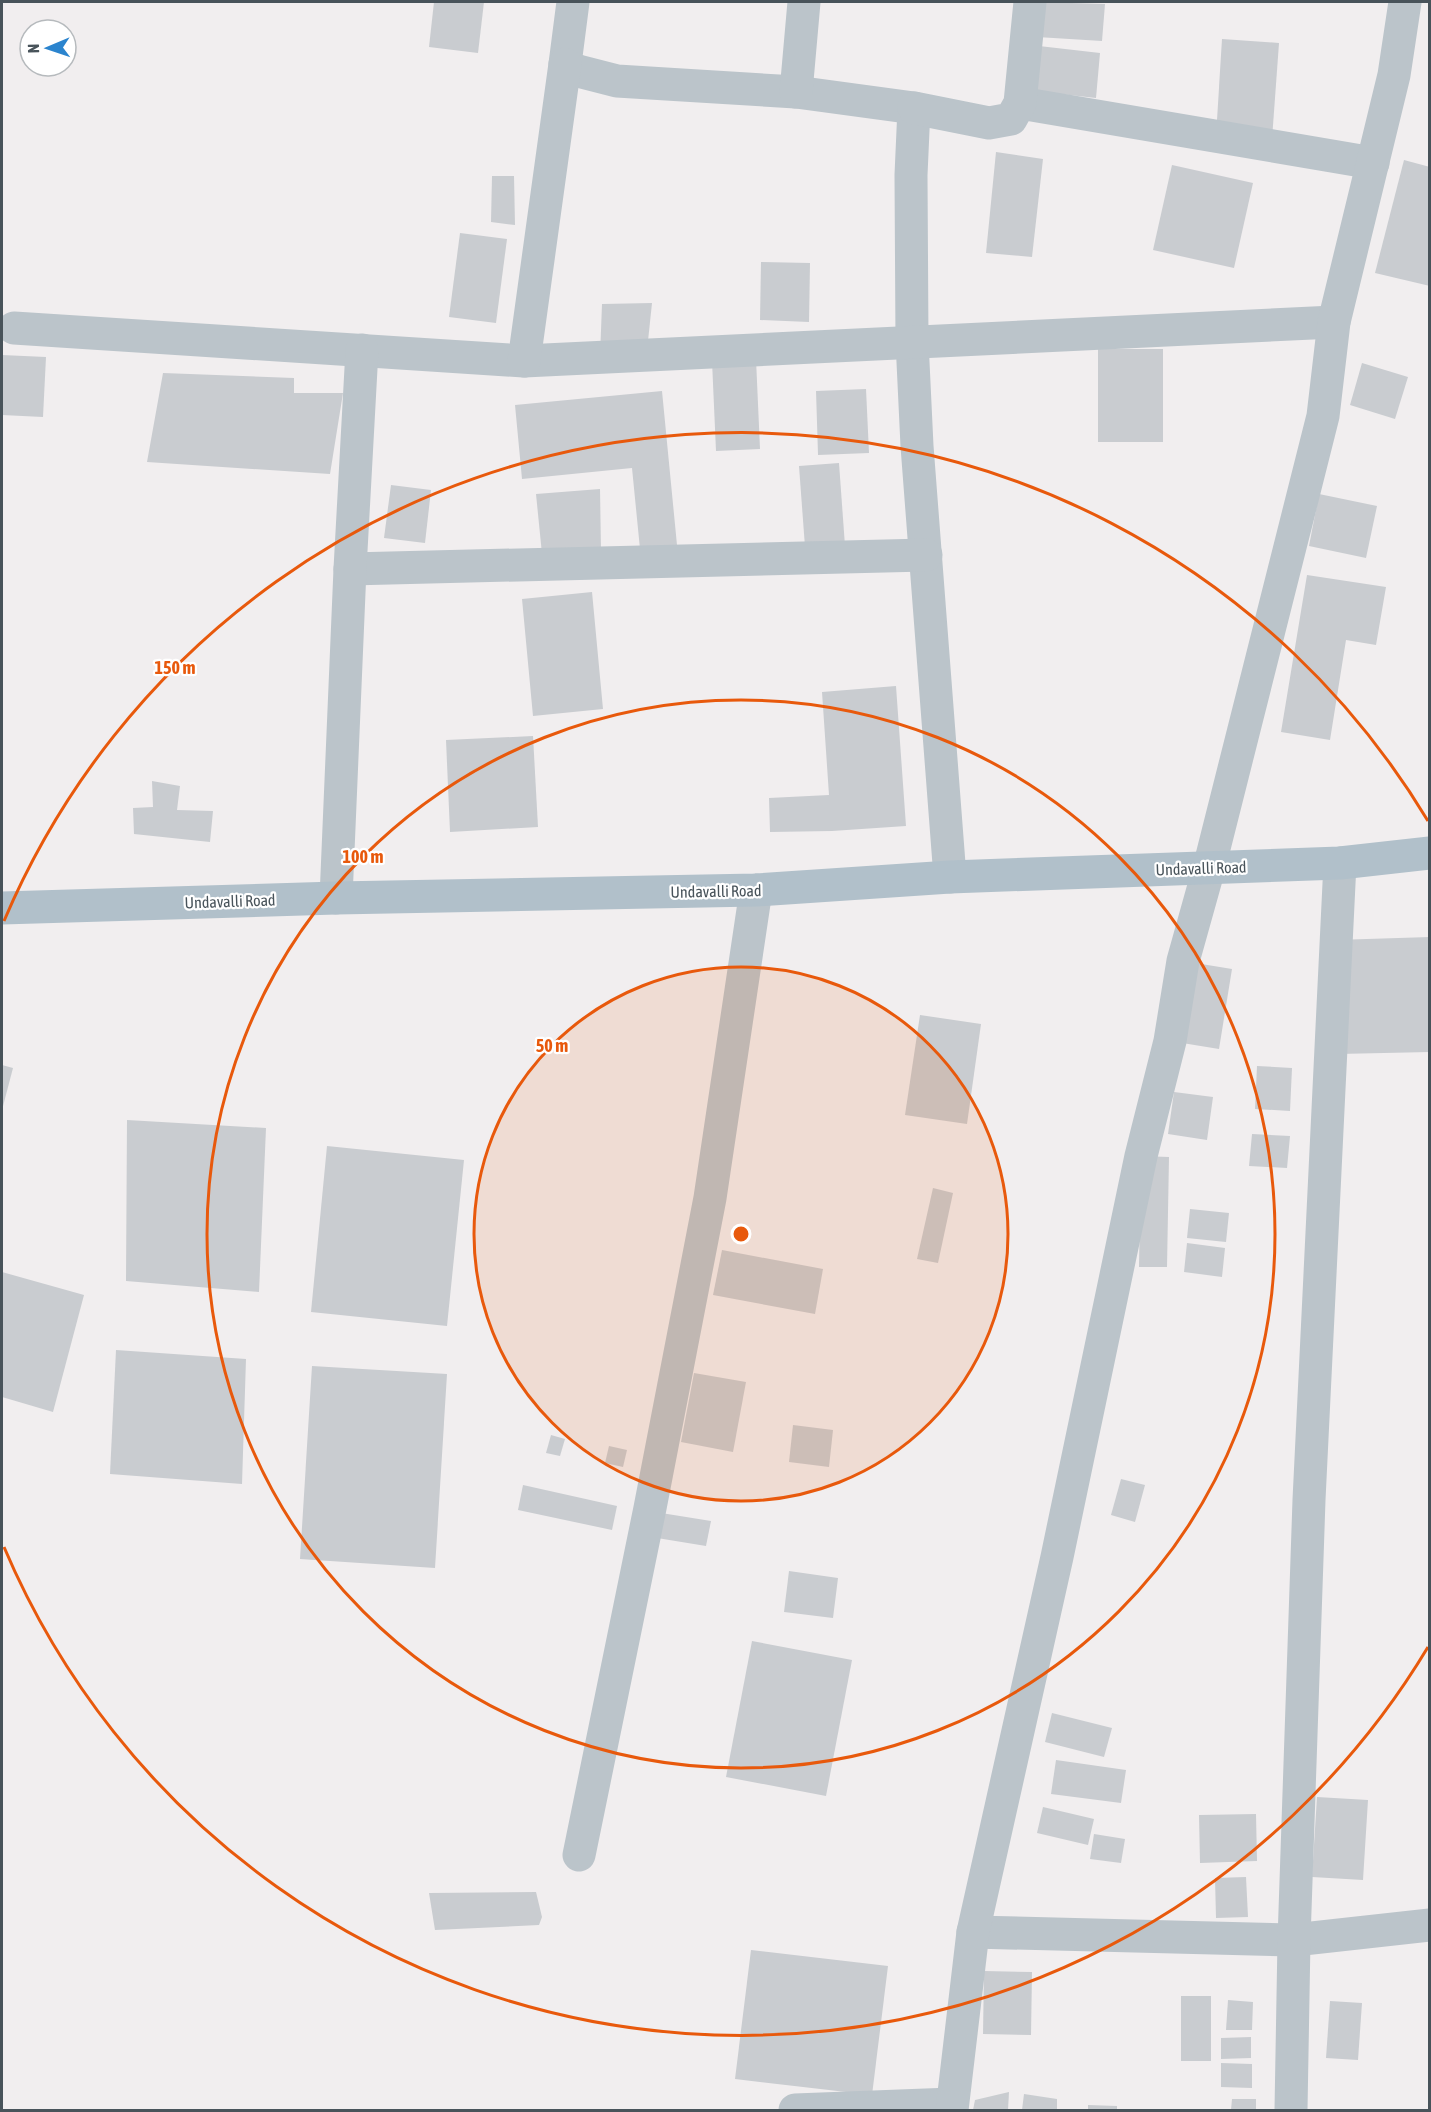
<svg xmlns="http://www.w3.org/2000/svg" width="1431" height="2112" font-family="'Asap Condensed',sans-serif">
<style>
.building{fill:#c9ccd0}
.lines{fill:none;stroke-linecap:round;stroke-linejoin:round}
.minor{stroke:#bbc4ca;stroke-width:33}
.major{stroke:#b1c0ca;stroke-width:33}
.ring{fill:none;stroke:#e8590c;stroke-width:3}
.labels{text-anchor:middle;stroke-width:4.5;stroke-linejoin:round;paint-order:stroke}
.street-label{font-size:16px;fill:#48535a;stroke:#fff}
.centre{fill:#e8590c;stroke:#fff;stroke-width:3}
.ring-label{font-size:18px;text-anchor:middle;font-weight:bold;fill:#e8590c;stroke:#fff;stroke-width:4.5;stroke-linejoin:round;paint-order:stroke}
</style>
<rect width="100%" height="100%" fill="#f1eeef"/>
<!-- building -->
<g class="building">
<polygon points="434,2 484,2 478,53 429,47"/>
<polygon points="1039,2 1105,4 1102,41 1037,37"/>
<polygon points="1222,39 1279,43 1272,139 1216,136"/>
<polygon points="1039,46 1100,53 1096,98 1034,91"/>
<polygon points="996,152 1043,159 1032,257 986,253"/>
<polygon points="1404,160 1430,167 1430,286 1375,273"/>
<polygon points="1172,165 1253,183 1234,268 1153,250"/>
<polygon points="492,176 514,176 515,225 491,222"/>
<polygon points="460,233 507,239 496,323 449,317"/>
<polygon points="761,262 810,263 809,322 760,320"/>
<polygon points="652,303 648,341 600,357 602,304"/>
<rect x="1098" y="349" width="65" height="93"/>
<polygon points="2,355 46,357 43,417 2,415"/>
<polygon points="756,359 760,449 716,451 712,361"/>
<polygon points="1362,363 1408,377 1395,419 1350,405"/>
<polygon points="163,373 294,378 294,393 343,393 330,474 147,462"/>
<polygon points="866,389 869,453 818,455 816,391"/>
<polygon points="662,391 677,545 640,549 632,468 522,479 515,405"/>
<polygon points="839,463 845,546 805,547 799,466"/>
<polygon points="391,485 431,490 425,543 384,538"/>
<polygon points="600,489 601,552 543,564 536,494"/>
<polygon points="1319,494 1377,506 1366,558 1309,546"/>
<polygon points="1307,575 1386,587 1376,645 1346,640 1330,740 1281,732"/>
<polygon points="592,592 603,709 533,716 522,599"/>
<polygon points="896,686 906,826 832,831 770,832 769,798 829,795 822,692"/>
<polygon points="533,736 538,827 450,832 446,740"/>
<polygon points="152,781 180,786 177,810 213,811 210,842 134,834 133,808 153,807"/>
<polygon points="1430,937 1430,1052 1338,1054 1335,940"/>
<polygon points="1183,961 1232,969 1219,1049 1170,1041"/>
<polygon points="920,1015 981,1024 967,1124 905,1115"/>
<polygon points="2,1065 13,1068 2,1110"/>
<polygon points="1257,1066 1292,1068 1290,1111 1255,1109"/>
<polygon points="1174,1092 1213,1097 1207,1140 1168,1134"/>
<polygon points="127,1120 266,1128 259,1292 126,1281"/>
<polygon points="1252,1134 1290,1136 1287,1168 1249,1166"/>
<polygon points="327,1146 464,1160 447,1326 311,1312"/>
<polygon points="1141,1156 1169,1157 1167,1267 1139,1267"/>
<polygon points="933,1188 953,1193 938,1263 917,1259"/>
<polygon points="1190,1209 1229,1213 1226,1242 1187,1238"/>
<polygon points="1187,1243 1225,1248 1222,1277 1184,1272"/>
<polygon points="722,1250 823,1269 815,1314 713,1295"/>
<polygon points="2,1272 84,1295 53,1412 2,1397"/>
<polygon points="116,1350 246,1359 242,1484 110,1474"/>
<polygon points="312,1366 447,1374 435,1568 300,1559"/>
<polygon points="694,1373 746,1382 733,1452 681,1442"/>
<polygon points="793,1425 833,1430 829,1467 789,1462"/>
<polygon points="551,1435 565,1439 560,1456 546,1453"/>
<polygon points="609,1446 627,1450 623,1467 605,1463"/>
<polygon points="1121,1479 1145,1485 1135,1522 1111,1515"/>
<polygon points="523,1485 617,1506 612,1530 518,1510"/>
<polygon points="655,1512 711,1521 706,1546 651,1537"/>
<polygon points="789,1571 838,1578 833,1618 784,1612"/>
<polygon points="752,1641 852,1660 826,1796 726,1777"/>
<polygon points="1052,1713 1112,1728 1104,1757 1045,1742"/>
<polygon points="1056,1760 1126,1770 1121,1803 1051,1794"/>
<polygon points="1317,1797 1368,1800 1363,1880 1312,1877"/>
<polygon points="1043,1807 1094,1819 1088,1845 1037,1833"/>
<polygon points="1256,1814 1257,1861 1200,1863 1199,1815"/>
<polygon points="1094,1834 1125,1839 1121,1863 1090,1859"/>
<polygon points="1246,1877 1248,1917 1216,1918 1215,1878"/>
<polygon points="536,1892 542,1917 539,1925 435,1930 429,1893"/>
<polygon points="751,1950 888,1966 872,2095 735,2079"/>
<polygon points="984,1971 1032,1972 1031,2035 983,2034"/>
<rect x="1181" y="1996" width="30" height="65"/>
<polygon points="1228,2000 1253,2002 1252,2030 1226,2030"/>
<polygon points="1330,2001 1362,2003 1358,2060 1326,2058"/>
<polygon points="1251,2037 1251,2058 1221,2059 1221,2038"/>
<polygon points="1221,2063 1252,2064 1252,2088 1221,2087"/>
<polygon points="1009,2092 1008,2110 973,2110 975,2100"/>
<polygon points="1024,2094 1057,2099 1057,2110 1022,2110"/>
<polygon points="1232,2099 1256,2099 1256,2110 1231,2110"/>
<polygon points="1088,2105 1117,2106 1117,2110 1088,2110"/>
</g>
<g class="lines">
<!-- minor -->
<g class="minor">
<polyline points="573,2 565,64 578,71 617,81 796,92 914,108 911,175 912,341 917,446 950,877"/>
<polyline points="796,92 804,2"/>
<polyline points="1020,103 1373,163"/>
<polyline points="914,108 989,123 1011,119 1020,103 1030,2"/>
<polyline points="14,328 524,361 1334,322"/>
<polyline points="524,361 565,64"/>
<polyline points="350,569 926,555"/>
<polyline points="336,898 350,569 362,350"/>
<polyline points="579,1855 650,1508 710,1198 756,890"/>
<polyline points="973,1932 1294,1940 1430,1925"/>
<polyline points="795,2110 952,2104"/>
<polyline points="952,2110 973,1932 1057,1557 1141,1156 1170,1041 1183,961 1209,868 1323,416 1334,322 1394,75 1405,2"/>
<polyline points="1291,2110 1294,1940 1309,1500 1340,863"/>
</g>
<!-- major -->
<polyline class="major" points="2,908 336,898 756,890 950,877 1340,863 1430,853"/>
</g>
<!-- distance rings -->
<circle cx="741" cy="1234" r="267" fill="#e8590c" fill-opacity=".12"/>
<g class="ring">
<circle cx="741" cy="1234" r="267"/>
<circle cx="741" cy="1234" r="534"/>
<path d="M1428 1647A801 801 0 0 1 4 1547M4 921A801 801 0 0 1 1428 821"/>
</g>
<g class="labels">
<!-- street labels -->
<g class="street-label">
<text transform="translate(1201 868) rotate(-2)" y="6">Undavalli Road</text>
<text transform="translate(716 891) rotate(-1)" y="6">Undavalli Road</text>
<text transform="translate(230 901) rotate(-2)" y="6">Undavalli Road</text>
</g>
</g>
<circle cx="741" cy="1234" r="9" class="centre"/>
<g class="ring-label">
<text x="175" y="674">150 m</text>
<text x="363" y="863">100 m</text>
<text x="552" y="1052">50 m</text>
</g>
<!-- border -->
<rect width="1431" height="2112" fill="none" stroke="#48535a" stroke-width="6"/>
<!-- north arrow -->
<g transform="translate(48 48) rotate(268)"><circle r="28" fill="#ffffff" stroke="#b6babd" stroke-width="1.5"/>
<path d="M0-4.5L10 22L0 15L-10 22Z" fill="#2b84ce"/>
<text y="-9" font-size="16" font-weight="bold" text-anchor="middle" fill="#48535a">N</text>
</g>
</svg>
